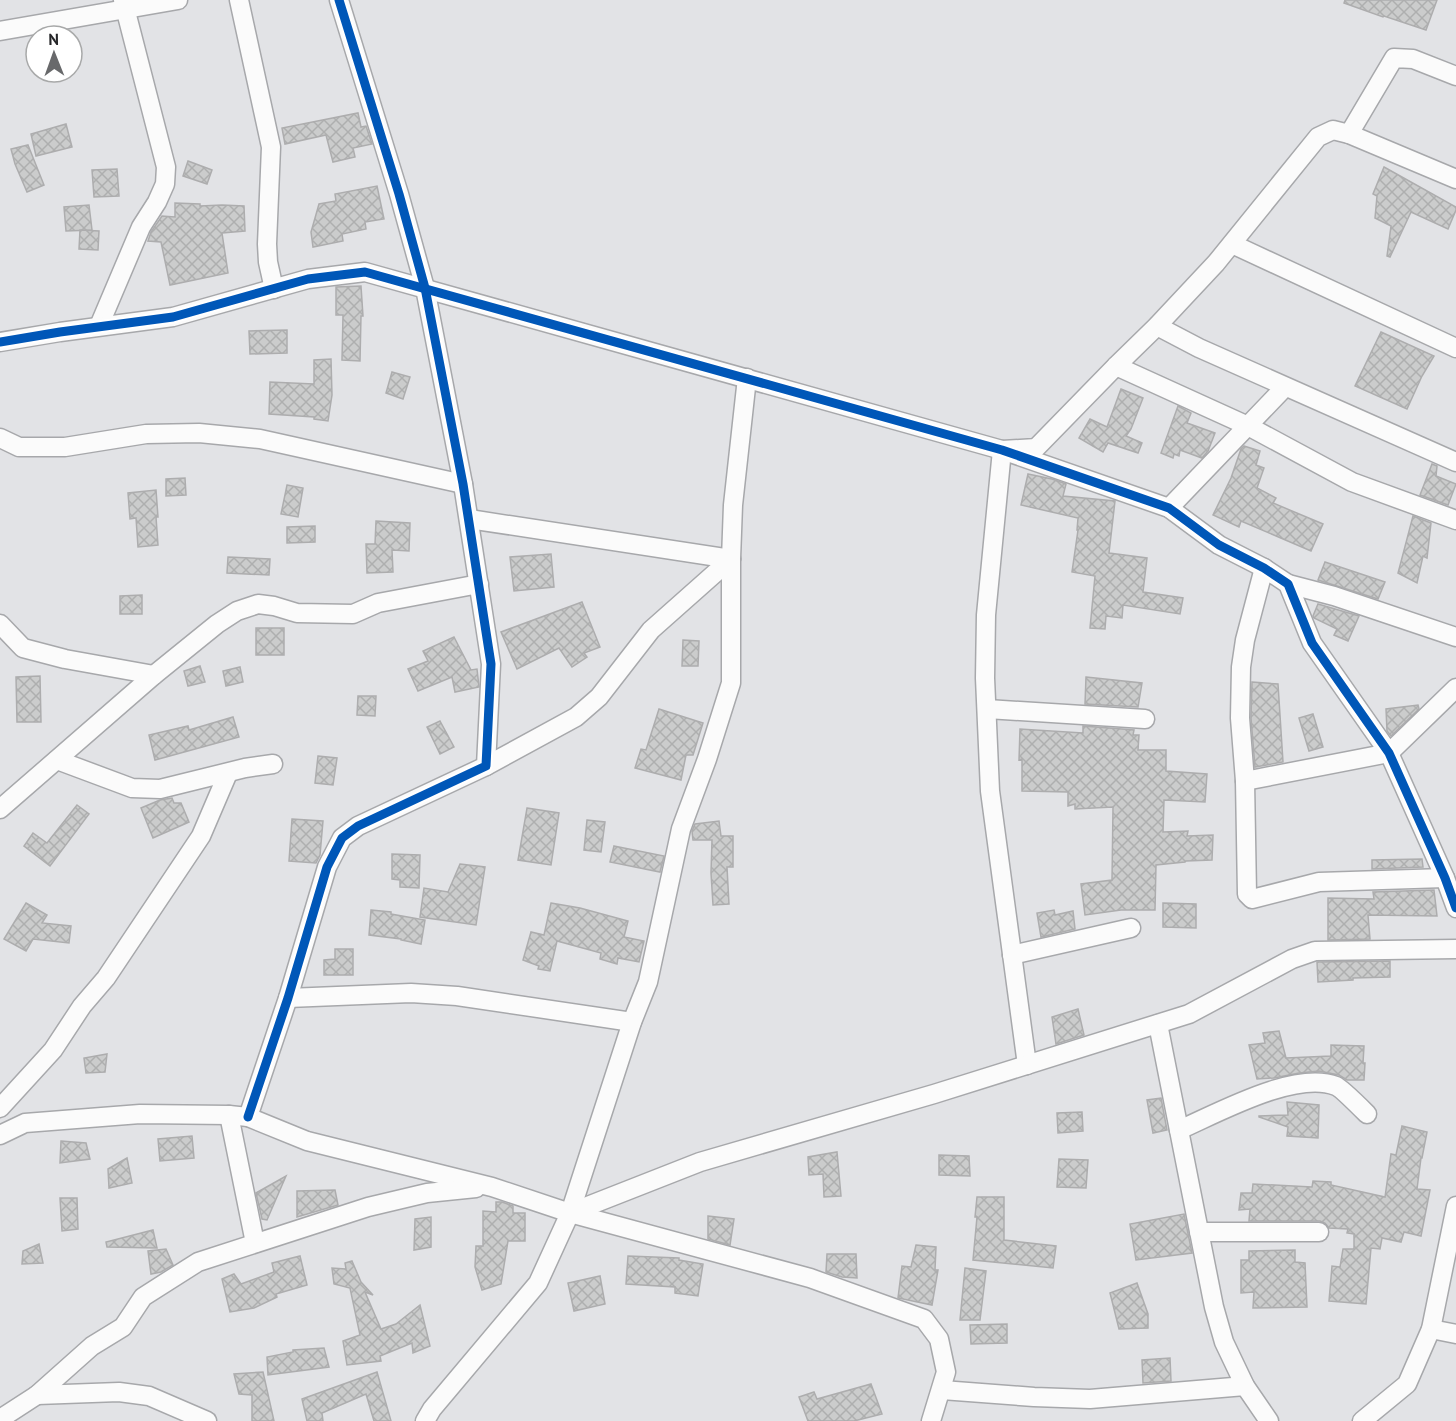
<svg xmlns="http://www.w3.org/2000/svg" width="1456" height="1421" font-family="'PT Sans',sans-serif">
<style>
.building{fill:url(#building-cross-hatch);stroke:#adadae;stroke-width:1.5}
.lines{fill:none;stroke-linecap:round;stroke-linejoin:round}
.street-casing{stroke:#a7a8ab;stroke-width:21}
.street{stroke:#fbfbfb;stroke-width:18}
.cycleway-casing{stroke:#fff;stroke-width:13}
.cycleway{stroke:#0057b8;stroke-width:9}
</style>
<defs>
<pattern id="building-cross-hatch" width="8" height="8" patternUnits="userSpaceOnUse" patternTransform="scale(1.5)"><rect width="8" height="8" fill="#cbcccc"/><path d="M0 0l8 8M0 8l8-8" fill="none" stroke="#aeafaf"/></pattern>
</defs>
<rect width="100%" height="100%" fill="#e2e3e6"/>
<!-- building -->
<g class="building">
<polygon points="1345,0 1437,0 1426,30 1384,16 1383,17 1344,3"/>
<polygon points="358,113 361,127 366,126 372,144 353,148 355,157 333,162 326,135 285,144 282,128"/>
<polygon points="66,124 72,147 36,156 31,134"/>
<polygon points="28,145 44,185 27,192 15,164 11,149"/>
<polygon points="188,161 212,170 207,184 183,176"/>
<polygon points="1384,167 1456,207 1456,210 1448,229 1411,212 1390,257 1387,256 1391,226 1375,218 1377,196 1373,194"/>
<polygon points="117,169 119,196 94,197 92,170"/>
<polygon points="377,186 384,219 365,222 366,229 342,234 343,241 313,247 311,232 319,204 336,201 335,194"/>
<polygon points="175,203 200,204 200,206 222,205 244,206 245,231 222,233 228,273 170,285 161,242 148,241 151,232 162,216 175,217"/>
<polygon points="89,205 92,230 66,231 64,207"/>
<polygon points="80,230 99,231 98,250 79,249"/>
<polygon points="361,286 363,316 361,316 360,361 342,360 343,315 336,315 336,287"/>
<polygon points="287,330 287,353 250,354 249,331"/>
<polygon points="1381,332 1434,356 1422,376 1407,409 1355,386"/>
<polygon points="331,359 332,395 328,421 314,419 314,417 269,414 270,382 314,384 314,360"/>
<polygon points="392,372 410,377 403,399 386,393"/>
<polygon points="1121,389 1143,398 1131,429 1126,436 1142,443 1138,453 1108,443 1103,452 1079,438 1090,419 1107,427"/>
<polygon points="1178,406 1191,413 1187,423 1215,433 1208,451 1202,458 1180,450 1179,456 1174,454 1173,458 1161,453"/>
<polygon points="1244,446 1260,451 1256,465 1264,468 1257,488 1276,498 1273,503 1323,524 1311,551 1241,521 1239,527 1213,515 1231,478 1241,449"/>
<polygon points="1432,464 1437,466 1436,476 1456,484 1448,505 1420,495"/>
<polygon points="1028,474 1052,479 1066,484 1063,496 1115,501 1109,553 1147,558 1143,592 1183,598 1180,614 1123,605 1122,618 1106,616 1105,629 1090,628 1095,576 1072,572 1078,530 1077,530 1078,518 1021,505"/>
<polygon points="185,478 186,495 166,496 166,479"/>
<polygon points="287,485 303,488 298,517 281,514"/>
<polygon points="156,490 158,517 156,517 158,545 138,547 136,518 130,519 128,493"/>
<polygon points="1413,516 1431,523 1427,558 1423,556 1417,583 1398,573"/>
<polygon points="376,521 410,523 409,551 392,550 393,572 367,573 366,544 375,544"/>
<polygon points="315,526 315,542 287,543 287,527"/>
<polygon points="551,554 554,587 514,591 510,557"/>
<polygon points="228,557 270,559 269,575 227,573"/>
<polygon points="1325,562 1385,582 1378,599 1318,580"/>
<polygon points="142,595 142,614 120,614 120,596"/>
<polygon points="582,602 600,647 584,653 587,657 572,667 559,648 517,669 501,632"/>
<polygon points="1318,604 1359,616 1348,641 1334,635 1337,629 1314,618 1313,616"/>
<rect x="256" y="628" width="28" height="27"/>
<polygon points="454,637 471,670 477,669 479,687 455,692 452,677 418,691 408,669 428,661 423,651"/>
<polygon points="683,640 699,641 698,666 682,666"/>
<polygon points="200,666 205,682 188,686 184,671"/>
<polygon points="240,667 243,682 226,686 223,671"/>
<polygon points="40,676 41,722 17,722 16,677"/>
<polygon points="1086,677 1142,683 1138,707 1085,704"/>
<polygon points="1252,682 1278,684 1283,762 1255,767 1251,718"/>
<polygon points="358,696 376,696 375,716 357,715"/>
<polygon points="1418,705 1419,709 1391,736 1387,731 1386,709"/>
<polygon points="659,709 703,723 693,755 686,755 681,780 635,768 641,749 646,750"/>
<polygon points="1313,714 1323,747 1309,751 1299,718"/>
<polygon points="233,717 239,737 155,760 149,735 188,726 189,730"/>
<polygon points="440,721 454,747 440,754 427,727"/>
<polygon points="1083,726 1134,730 1133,735 1139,735 1138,750 1166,750 1166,771 1207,774 1205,802 1164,800 1163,832 1188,831 1187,836 1213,835 1212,860 1186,861 1185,862 1156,865 1155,910 1121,910 1085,915 1081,884 1112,880 1113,807 1075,809 1075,804 1068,806 1068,792 1022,791 1022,759 1019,760 1020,729 1083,733"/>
<polygon points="318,756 337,758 333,785 315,783"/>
<polygon points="172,798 174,803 181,803 189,822 153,838 141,808 160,800"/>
<polygon points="77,805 89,814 50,866 24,846 33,833 47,843"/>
<polygon points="527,808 559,813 551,865 518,860"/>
<polygon points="292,819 323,821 320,855 316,863 289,861"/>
<polygon points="587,820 605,822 601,852 584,850"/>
<polygon points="719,821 721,836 733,836 733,867 727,867 729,904 713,905 711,873 712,840 693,840 692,831 695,824"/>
<polygon points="614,846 664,856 660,872 610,862"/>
<polygon points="392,854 420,855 419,888 400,887 400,880 392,879"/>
<polygon points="1422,859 1423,867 1372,869 1372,860"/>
<polygon points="460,864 485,867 476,925 420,917 424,888 448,892"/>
<polygon points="1434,890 1437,916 1368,915 1370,939 1328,940 1328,898 1374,899 1373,892"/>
<polygon points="26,903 47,915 42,923 71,926 69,943 33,939 26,951 4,939"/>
<polygon points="551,903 580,908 628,921 624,937 644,941 639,962 618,958 617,964 600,959 601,953 557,941 550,971 538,969 539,966 523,960 531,932 544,935"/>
<polygon points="1163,903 1196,904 1196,928 1163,927"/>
<polygon points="371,910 391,912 391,914 425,920 421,944 401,940 401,939 369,935"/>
<polygon points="1054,910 1055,915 1073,911 1075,929 1041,937 1037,913"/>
<polygon points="335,949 353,949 353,975 324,975 324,960 335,959"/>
<polygon points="1390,961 1390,977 1353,978 1353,980 1318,982 1317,962"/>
<polygon points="1078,1009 1084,1035 1056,1044 1052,1017"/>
<polygon points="1279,1031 1286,1058 1331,1056 1331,1045 1364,1046 1363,1063 1365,1063 1364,1080 1347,1080 1339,1075 1319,1071 1299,1073 1274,1078 1257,1079 1249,1045 1265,1043 1263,1033"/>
<polygon points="107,1054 105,1072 86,1073 84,1058"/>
<polygon points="1161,1098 1167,1130 1153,1133 1147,1100"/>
<polygon points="1287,1102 1319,1105 1318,1138 1287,1136 1288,1127 1259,1117 1259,1116 1288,1115"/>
<polygon points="1082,1112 1083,1131 1058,1133 1057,1113"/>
<polygon points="1402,1126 1427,1132 1422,1158 1421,1158 1417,1189 1430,1190 1421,1236 1404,1232 1401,1242 1382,1238 1380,1249 1371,1248 1366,1304 1329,1301 1332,1266 1340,1267 1343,1249 1354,1249 1354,1234 1347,1233 1348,1229 1329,1228 1325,1223 1320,1221 1249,1221 1250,1209 1239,1210 1241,1193 1252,1193 1253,1184 1312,1187 1313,1181 1331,1182 1331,1185 1385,1197 1391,1154 1396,1155"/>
<polygon points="192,1136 194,1158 160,1161 158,1139"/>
<polygon points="61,1141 86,1143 90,1159 60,1163"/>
<polygon points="837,1152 841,1196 824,1197 823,1174 809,1175 808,1157"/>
<polygon points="939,1155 969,1156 970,1176 939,1175"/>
<polygon points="127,1158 132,1183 109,1188 108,1169"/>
<polygon points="1059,1159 1088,1160 1086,1188 1057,1187"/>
<polygon points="286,1176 267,1220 262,1219 256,1193"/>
<polygon points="335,1190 338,1205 297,1217 297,1191"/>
<polygon points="977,1197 1004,1197 1004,1240 1056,1246 1053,1268 973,1260 977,1217 975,1217"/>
<polygon points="60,1198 77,1198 78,1229 62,1231"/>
<polygon points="496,1202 502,1202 513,1206 513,1213 525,1213 525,1241 508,1241 501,1284 482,1290 475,1267 476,1246 483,1246 483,1211 496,1212"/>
<polygon points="1184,1214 1192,1253 1136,1260 1130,1224"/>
<polygon points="708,1216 734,1219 730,1245 708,1239"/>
<polygon points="431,1217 431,1247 414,1250 415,1219"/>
<polygon points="153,1230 157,1248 107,1247 106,1242"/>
<polygon points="39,1244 43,1263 22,1264 23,1251"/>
<polygon points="916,1245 936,1247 935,1270 938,1270 932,1305 898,1298 902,1266 911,1267"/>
<polygon points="166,1249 173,1265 161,1272 151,1274 148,1251"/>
<polygon points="1295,1250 1295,1262 1305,1263 1307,1307 1253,1308 1254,1292 1241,1293 1241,1260 1249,1260 1249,1251"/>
<polygon points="827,1254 856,1254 857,1278 842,1277 826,1272"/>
<polygon points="300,1256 307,1285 276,1294 277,1297 254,1308 230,1312 222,1279 234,1274 241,1284 274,1272 272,1263"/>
<polygon points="628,1256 679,1258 679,1260 703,1264 698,1296 675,1293 675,1287 626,1284"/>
<polygon points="352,1261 361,1282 373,1295 365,1292 381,1329 396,1324 420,1305 430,1346 413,1353 412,1343 380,1356 381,1361 347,1365 343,1341 360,1335 350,1288 334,1284 332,1268 346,1269 345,1263"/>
<polygon points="965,1268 986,1271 980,1320 960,1320"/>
<polygon points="600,1276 605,1304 574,1311 568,1283"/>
<polygon points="1137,1283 1148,1314 1148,1328 1119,1329 1110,1293"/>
<polygon points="1007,1324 1007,1343 971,1344 970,1325"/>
<polygon points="324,1348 329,1367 268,1375 267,1357 293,1352 293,1350"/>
<polygon points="1170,1358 1171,1381 1143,1383 1142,1360"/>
<polygon points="263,1372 274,1421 252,1421 252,1395 239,1394 234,1374"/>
<polygon points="377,1372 391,1421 374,1421 366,1394 322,1413 323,1421 307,1421 302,1399"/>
<polygon points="871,1384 882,1414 854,1421 808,1421 799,1397 814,1392 817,1399"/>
</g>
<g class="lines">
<defs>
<g id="street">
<polyline points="239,0 271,147 267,244 268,262 274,289"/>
<polyline points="0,31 178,0"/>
<polyline points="1349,134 1394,58 1413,59 1456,76"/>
<polyline points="1232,244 1456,348"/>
<polyline points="99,326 141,227 157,202 165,184 166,167 123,0"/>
<polyline points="1157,326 1199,348 1456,462"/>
<polyline points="0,342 60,332 173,317 308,279 365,272 1002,450 1169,508 1219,545 1264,568 1288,584 1312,643 1389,753 1445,878 1456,908"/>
<polyline points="1116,366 1248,426 1352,482 1456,520"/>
<polyline points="0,438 19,447 65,447 146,434 199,433 260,439 463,484"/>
<polyline points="1169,508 1285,387"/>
<polyline points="469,519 731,559"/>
<polyline points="1264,568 1245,640 1241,667 1240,718 1245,781 1247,894 1252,899 1319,882 1445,878"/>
<polyline points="1288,584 1334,596 1456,637"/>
<polyline points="0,624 23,648 65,659 154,675"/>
<polyline points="987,709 1145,719"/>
<polyline points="57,760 132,788 160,789 245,768 273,764"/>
<polyline points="486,766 576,717 599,697 651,630 731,559"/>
<polyline points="1245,781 1389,753 1456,688"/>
<polyline points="0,809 154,675 217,624 237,611 258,604 274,606 297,613 353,614 378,603 479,584"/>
<polyline points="1012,955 1131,928"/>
<polyline points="288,998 411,993 457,996 632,1022"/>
<polyline points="1158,1024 1214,1307 1224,1342 1245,1386 1269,1421"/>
<polyline points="1027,1065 990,791 985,678 986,615 1002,450 1036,448 1116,366 1157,326 1216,263 1318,137 1333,130 1349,134 1456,179"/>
<polyline points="0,1108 53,1050 82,1006 106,978 201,836 228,773"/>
<polyline points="229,1115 255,1243"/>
<polyline points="248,1117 288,998 327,867 342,838 358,826 486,766 491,664 463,484 425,288 399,194 339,0"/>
<path d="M 1179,1130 C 1218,1113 1295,1070 1336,1086 C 1341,1088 1362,1109 1367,1114"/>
<polyline points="0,1135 25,1123 140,1114 229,1115 248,1117 307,1141 492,1187 570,1213 810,1278 924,1319 939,1339 946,1372 931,1421"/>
<polyline points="570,1213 700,1162 934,1094 1189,1014 1292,959 1315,951 1456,949"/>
<polyline points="1199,1232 1319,1232"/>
<polyline points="1431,1329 1456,1334"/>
<polyline points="942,1390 1034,1397 1090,1399 1245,1386"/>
<polyline points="37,1395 119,1392 149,1396 207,1421"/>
<polyline points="0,1419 37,1395 92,1346 123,1327 143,1297 198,1262 368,1207 427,1193 476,1188"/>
<polyline points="425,1421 432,1409 538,1283 570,1213 632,1022 648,982 681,829 707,759 731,683 731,559 733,505 747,378"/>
<polyline points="1362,1421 1407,1384 1431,1329 1456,1206"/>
</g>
</defs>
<!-- street casing -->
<use href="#street" class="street-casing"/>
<!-- street -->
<use href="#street" class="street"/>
<defs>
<g id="cycleway">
<polyline points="0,342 60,332 173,317 308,279 365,272 1002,450 1169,508 1219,545 1264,568 1288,584 1312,643 1389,753 1445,878 1456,908"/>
<polyline points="248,1117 288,998 327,867 342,838 358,826 486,766 491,664 463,484 425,288 399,194 339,0"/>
</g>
</defs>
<!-- cycleway casing -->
<use href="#cycleway" class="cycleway-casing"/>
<!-- cycleway -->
<use href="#cycleway" class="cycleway"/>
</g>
<!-- north arrow -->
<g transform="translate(54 54) rotate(359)"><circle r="28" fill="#ffffff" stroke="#a8a9a9" stroke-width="1.5"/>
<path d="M0-4.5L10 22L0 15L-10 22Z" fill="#68696b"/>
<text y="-9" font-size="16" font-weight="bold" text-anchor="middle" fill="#262729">N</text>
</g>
</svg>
